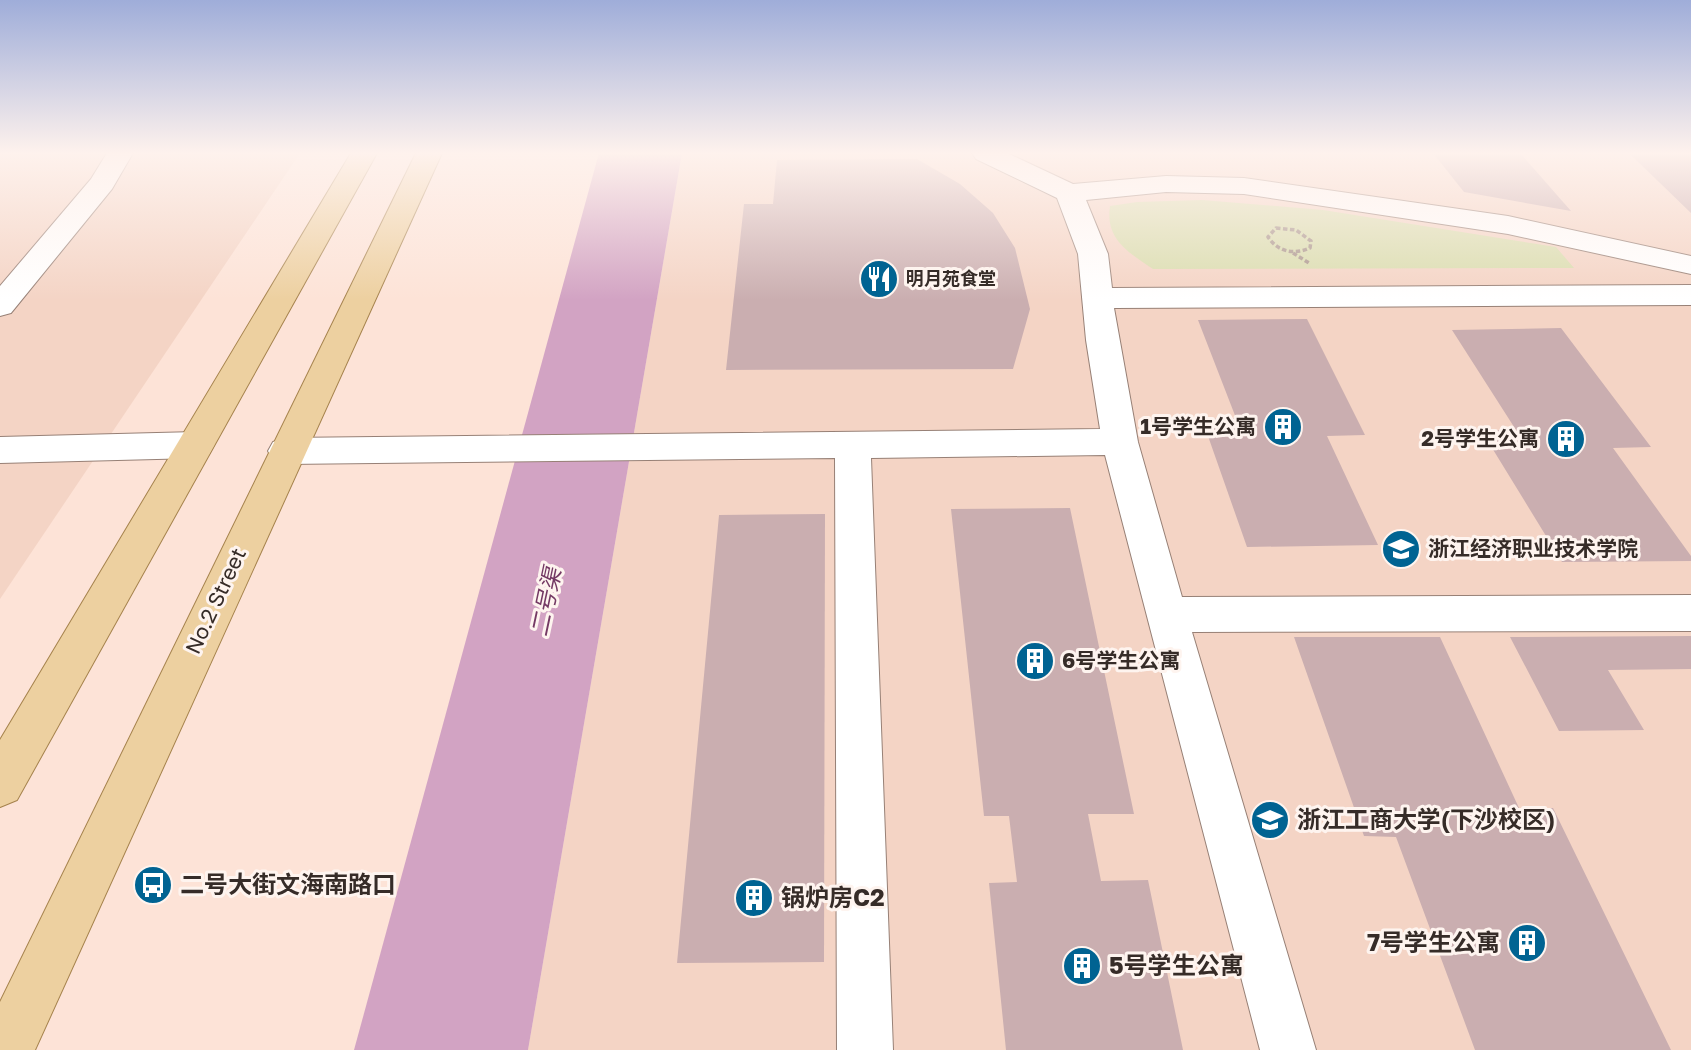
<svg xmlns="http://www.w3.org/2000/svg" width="1691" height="1050" font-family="'Golos Text','Noto Sans SC',sans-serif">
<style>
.built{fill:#f4d4c5}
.green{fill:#d9ddae}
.water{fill:#d2a3c3}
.building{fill:#caaeb0}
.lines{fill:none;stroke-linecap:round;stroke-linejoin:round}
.minor-casing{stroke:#978076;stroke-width:2}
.primary-casing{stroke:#a5824c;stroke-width:2}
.path{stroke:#a8958c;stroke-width:3.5;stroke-dasharray:4.5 2.5;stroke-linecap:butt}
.minor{fill:#fff;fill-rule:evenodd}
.primary{fill:#edd0a0;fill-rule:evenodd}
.labels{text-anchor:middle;stroke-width:6;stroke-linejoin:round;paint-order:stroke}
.far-poi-label{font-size:18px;font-weight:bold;fill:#362c28;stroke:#fef4ef;text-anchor:start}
.poi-label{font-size:21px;font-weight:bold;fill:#362c28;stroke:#fef4ef;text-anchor:end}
.street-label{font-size:21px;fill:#362c28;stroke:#fef4ef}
.water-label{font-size:23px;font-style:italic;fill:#743964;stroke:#fef4ef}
.near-poi-label{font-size:24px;font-weight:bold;fill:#362c28;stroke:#fef4ef;text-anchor:start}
</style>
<rect width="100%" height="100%" fill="#fde3d7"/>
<!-- built -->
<g class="built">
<polygon points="0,153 300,153 0,599"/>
<polygon points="682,153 1691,153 1691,1050 528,1050"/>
</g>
<!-- green -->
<path class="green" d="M 1202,200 L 1323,210 L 1556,247 L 1574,268 L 1153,269 C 1128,252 1105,239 1110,206 L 1137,202 Z"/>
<!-- water -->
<polygon class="water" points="599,153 682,153 528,1050 354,1050"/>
<!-- building -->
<g class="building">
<polygon points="1433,153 1520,153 1571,211 1464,192"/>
<polygon points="1629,153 1691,153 1691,213"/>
<polygon points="917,159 960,184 993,213 1015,248 1030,309 1013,369 726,370 744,204 773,204 777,160"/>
<polygon points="1307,319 1365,435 1327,436 1378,545 1247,547 1202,419 1236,418 1198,320"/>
<polygon points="1561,328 1651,447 1613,448 1691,556 1691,561 1562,562 1481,430 1516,430 1452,330"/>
<polygon points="1070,508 1134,814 1088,814 1101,881 1148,880 1183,1050 1006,1050 989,883 1017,882 1009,816 984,816 951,509"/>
<polygon points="825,514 824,962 677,963 719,515"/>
<polygon points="1691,636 1691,669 1608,670 1644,730 1559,731 1510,637"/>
<polygon points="1294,637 1440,637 1519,808 1553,808 1671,1050 1475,1050 1396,837 1364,836"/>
</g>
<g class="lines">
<defs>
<g id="minor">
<polygon points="107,153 133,153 112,189 11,313 0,316 0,286 91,179"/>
<polygon points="972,153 1007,153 1073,184 1166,176 1244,178 1508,216 1691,256 1691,274 1508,234 1244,194 1166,192 1086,200 1108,254 1112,288 1691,285 1691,305 1114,308 1138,442 1182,597 1691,595 1691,631 1192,632 1316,1050 1260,1050 1105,455 871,458 893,1050 837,1050 835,458 286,464 273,460 268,451 273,442 286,438 1100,429 1086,340 1078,254 1057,198 976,159"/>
<polygon points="196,432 209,436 214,445 209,454 196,458 0,463 0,437"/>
</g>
<g id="primary">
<polygon points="351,153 377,153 17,800 0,807 0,740"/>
<polygon points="416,153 442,153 35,1050 0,1050 0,1002"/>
</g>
</defs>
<!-- minor casing -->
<use href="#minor" class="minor-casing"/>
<!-- primary casing -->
<use href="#primary" class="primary-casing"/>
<!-- path -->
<g class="path">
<path d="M 1276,228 L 1296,230 L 1311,241 L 1310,248 C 1294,255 1278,252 1268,237 Z"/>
<polyline points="1293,253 1309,263"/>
</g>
<!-- minor -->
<use href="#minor" class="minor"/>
<!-- primary -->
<use href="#primary" class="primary"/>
</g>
<!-- sky -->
<linearGradient id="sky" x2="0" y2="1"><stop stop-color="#9fadd9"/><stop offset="0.51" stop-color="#fef2ed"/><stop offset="1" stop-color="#fef2ed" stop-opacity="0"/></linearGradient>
<rect width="1691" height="300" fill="url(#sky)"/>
<!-- icons -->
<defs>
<symbol id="restaurant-disc" viewBox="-11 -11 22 22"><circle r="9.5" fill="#006392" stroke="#fef4ef"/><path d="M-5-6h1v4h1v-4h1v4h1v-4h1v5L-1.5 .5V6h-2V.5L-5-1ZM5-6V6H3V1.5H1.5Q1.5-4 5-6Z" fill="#fff"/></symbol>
<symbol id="building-disc" viewBox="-11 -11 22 22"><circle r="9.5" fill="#006392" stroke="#fef4ef"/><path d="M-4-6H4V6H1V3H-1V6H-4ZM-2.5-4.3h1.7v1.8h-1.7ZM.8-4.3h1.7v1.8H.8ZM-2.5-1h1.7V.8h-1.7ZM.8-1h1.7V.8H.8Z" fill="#fff"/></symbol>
<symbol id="university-disc" viewBox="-11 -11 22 22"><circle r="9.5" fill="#006392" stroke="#fef4ef"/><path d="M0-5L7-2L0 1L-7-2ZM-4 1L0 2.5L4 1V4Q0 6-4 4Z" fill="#fff"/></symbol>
<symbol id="bus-disc" viewBox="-11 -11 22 22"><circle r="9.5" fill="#006392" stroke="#fef4ef"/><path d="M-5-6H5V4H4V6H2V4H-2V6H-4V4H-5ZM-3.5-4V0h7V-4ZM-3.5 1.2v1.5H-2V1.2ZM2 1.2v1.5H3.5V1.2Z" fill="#fff"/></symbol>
</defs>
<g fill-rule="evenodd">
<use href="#restaurant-disc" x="857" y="257" width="44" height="44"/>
<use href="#building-disc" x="1261" y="405" width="44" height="44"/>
<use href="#building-disc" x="1544" y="417" width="44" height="44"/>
<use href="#university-disc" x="1379" y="527" width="44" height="44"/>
<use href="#building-disc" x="1013" y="639" width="44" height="44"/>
<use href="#university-disc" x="1248" y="798" width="44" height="44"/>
<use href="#bus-disc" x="131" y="863" width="44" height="44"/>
<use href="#building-disc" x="732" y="876" width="44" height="44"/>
<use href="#building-disc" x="1505" y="921" width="44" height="44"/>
<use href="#building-disc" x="1060" y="944" width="44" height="44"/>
</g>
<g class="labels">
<!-- far-poi labels -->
<g class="far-poi-label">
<text x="906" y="285">明月苑食堂</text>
</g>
<!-- poi labels -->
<g class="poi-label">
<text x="1256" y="434">1号学生公寓</text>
<text x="1539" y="446">2号学生公寓</text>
<text x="1428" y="556" text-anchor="start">浙江经济职业技术学院</text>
<text x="1062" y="668" text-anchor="start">6号学生公寓</text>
</g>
<!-- street labels -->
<g class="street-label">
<text transform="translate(216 601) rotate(-65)" y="7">No.2 Street</text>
</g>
<!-- water labels -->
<g class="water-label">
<text transform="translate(546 602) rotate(-78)" y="8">二号渠</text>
</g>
<!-- near-poi labels -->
<g class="near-poi-label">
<text x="1297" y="828">浙江工商大学(下沙校区)</text>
<text x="180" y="893">二号大街文海南路口</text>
<text x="781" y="906">锅炉房C2</text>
<text x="1500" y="951" text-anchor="end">7号学生公寓</text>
<text x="1109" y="974">5号学生公寓</text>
</g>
</g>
</svg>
